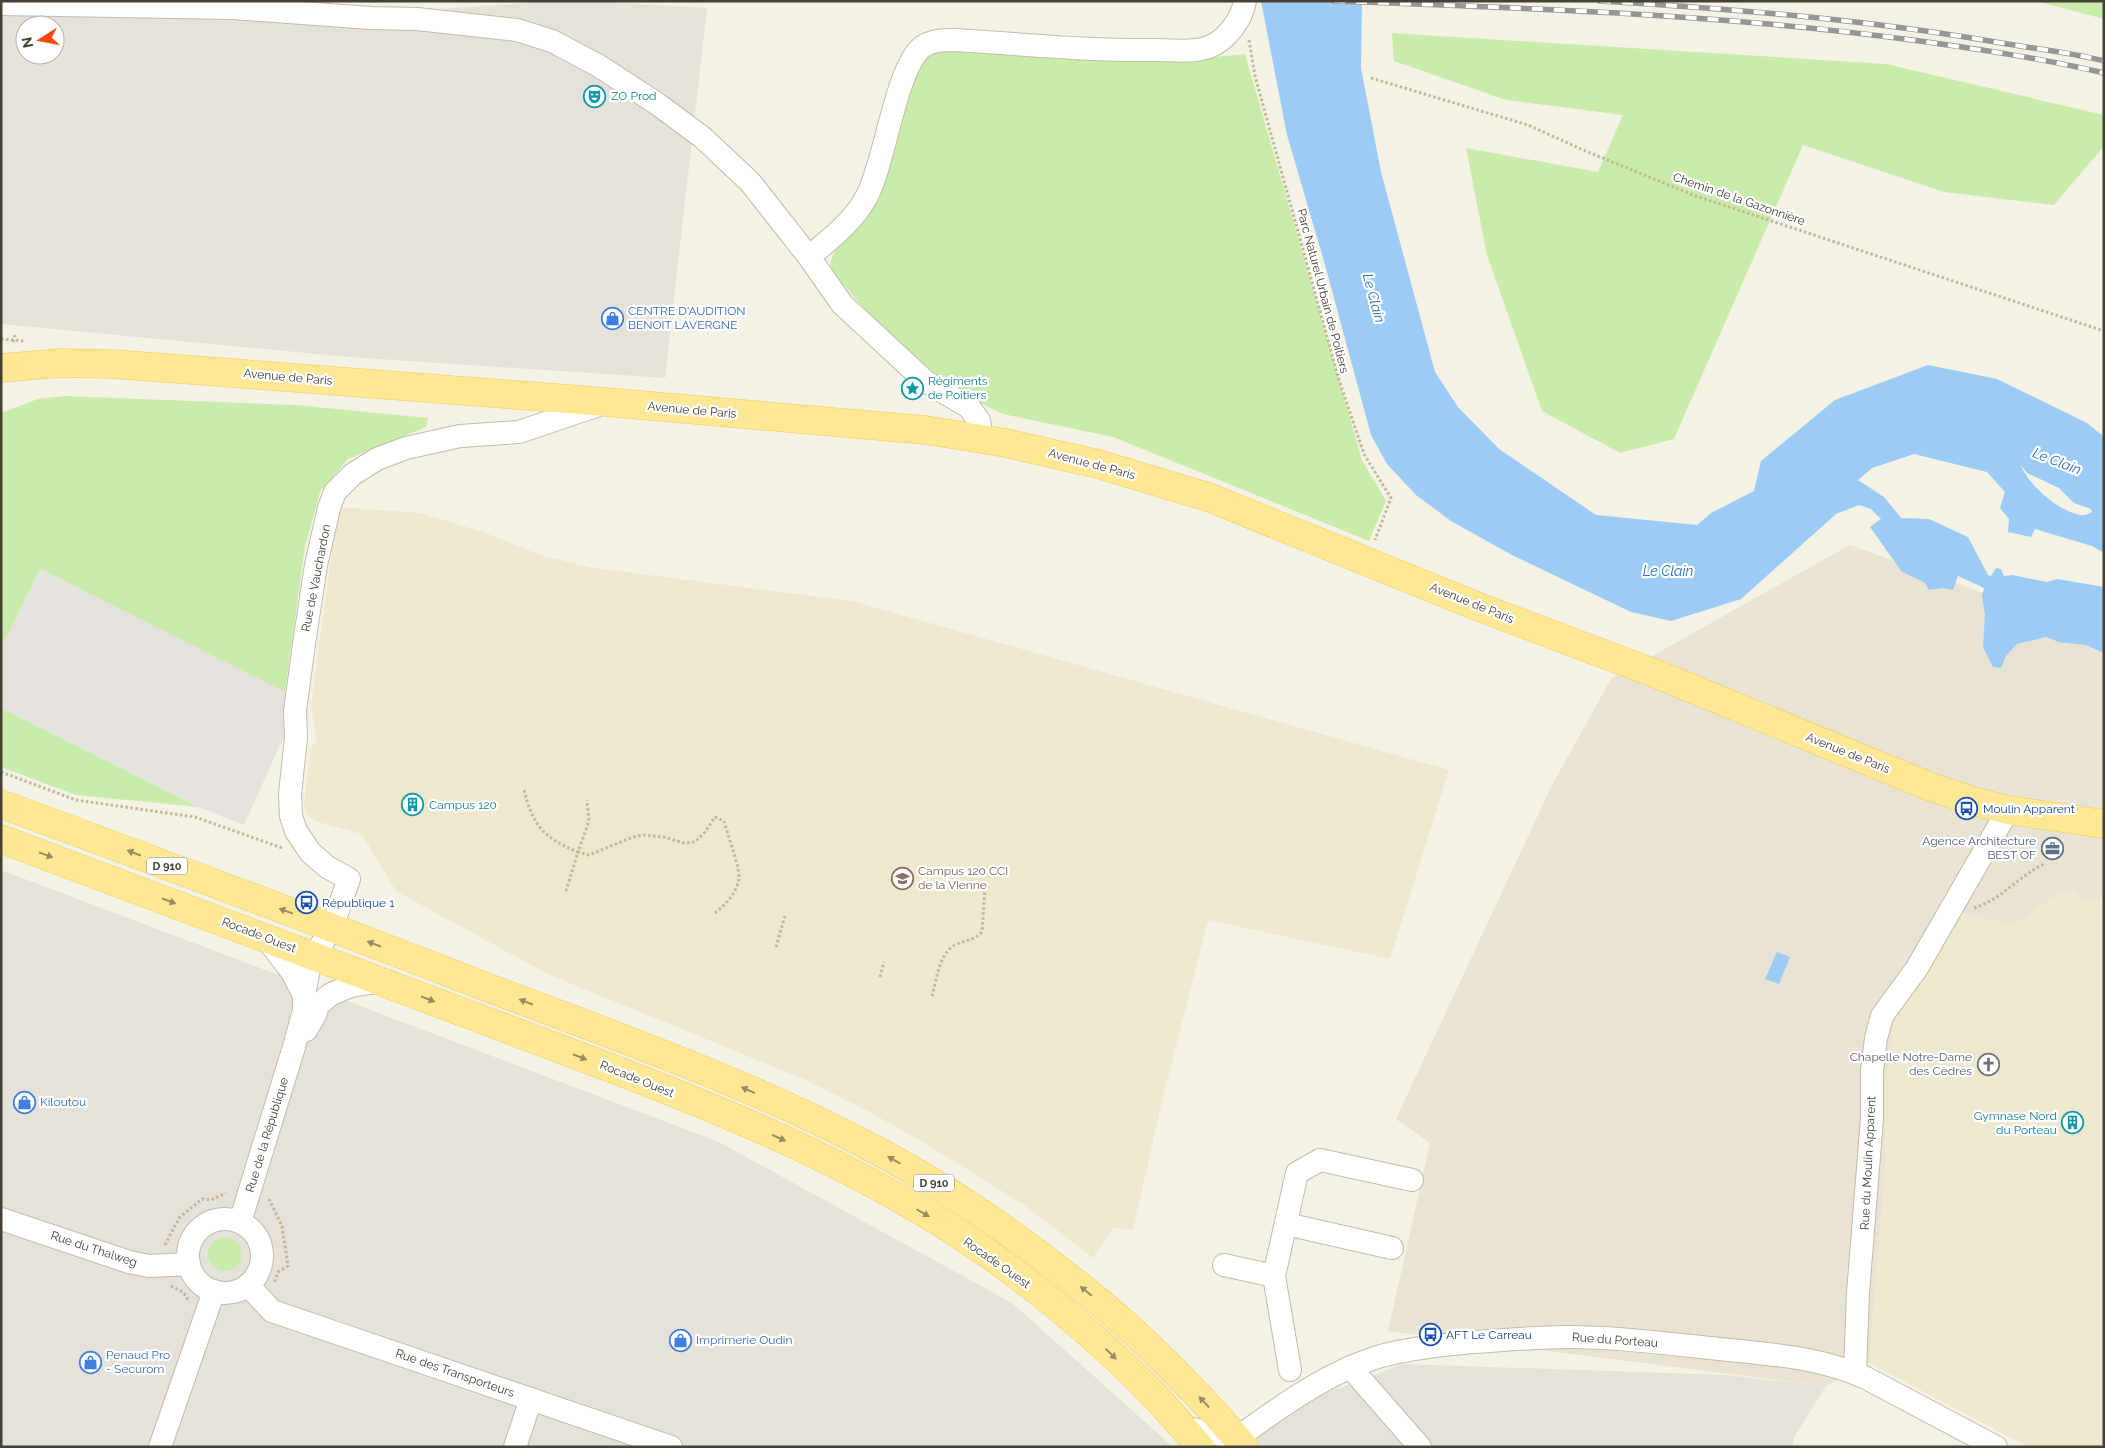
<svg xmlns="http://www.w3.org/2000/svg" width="2105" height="1448" font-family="Raleway,sans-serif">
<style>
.residential{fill:#e9e3d3}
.industrial{fill:#e6e2da;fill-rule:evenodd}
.education{fill:#eee8ce}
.green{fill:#caecaa}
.parking{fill:#e5e2de}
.water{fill:#9ccbf6;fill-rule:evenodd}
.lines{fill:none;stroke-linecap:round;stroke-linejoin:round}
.minor-casing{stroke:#c3bcaa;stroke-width:24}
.major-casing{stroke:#edcc5a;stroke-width:29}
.path{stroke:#c3b797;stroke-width:3;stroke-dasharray:2.5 2.5;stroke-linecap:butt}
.minor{stroke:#fff;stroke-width:22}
.major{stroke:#ffe893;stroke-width:28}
.rail-casing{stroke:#969696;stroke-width:5.5}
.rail{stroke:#fff;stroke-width:4;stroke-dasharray:11;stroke-linecap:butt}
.oneway{fill:#9a8c5f}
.labels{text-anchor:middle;stroke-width:4.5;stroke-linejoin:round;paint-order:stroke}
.shield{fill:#fff;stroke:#7e7a71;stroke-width:1}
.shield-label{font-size:11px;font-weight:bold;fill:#474134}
.culture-label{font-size:12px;fill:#0d838f;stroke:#fff;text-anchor:start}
.street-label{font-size:12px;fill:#474134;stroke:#fff}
.shop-label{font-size:12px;fill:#366cbe;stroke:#fff;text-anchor:start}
.transit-label{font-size:12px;fill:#164399;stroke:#fff;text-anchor:start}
.service-label{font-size:12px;fill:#4e5e75;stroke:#fff;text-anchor:end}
.education-label{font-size:12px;fill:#785e54;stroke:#fff;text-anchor:start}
.worship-label{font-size:12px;fill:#5b616d;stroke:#fff;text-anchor:end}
.water-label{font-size:14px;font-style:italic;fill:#2471bc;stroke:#fff}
</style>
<rect width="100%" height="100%" fill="#f4f1e5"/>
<!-- residential -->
<polygon class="residential" points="1850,545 2104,636 2104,899 2081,900 2059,893 2012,926 1963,913 1885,1083 1886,1163 1869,1363 1826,1386 1388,1331 1430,1143 1396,1119 1552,785 1611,679"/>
<!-- industrial -->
<g class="industrial">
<path d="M 551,1 L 591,1 L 707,8 L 665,378 L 349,357 L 1,324 L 1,9 L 401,12 ZM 25,25 L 55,25 L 55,55 L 25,55 Z"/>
<polygon points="1,870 719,1142 1012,1303 1173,1447 1,1447"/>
<polygon points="1403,1364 1726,1375 1826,1386 1794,1437 1792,1447 1184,1447"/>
</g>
<!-- education -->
<g class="education">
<polygon points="338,507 419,513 480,531 540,555 593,568 852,601 1449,770 1390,959 1208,920 1163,1097 1133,1230 1114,1227 1093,1258 1023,1204 918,1139 862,1108 806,1080 550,975 396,891 362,834 315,821 307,814 304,805 310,750 317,740 311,705"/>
<polygon points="2075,892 2081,900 2104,899 2104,1447 2028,1447 1869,1363 1886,1163 1885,1083 1894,1022 1963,913 2012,926 2059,893"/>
</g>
<!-- green -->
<g class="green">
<polygon points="2033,1 2104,1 2104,19 2040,2"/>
<polygon points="1392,33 1886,64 2104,115 2104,146 2054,205 1944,192 1803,145 1674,439 1620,453 1542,411 1487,255 1466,148 1598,172 1623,115 1506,100 1394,61"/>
<polygon points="950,46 1176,61 1245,54 1362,460 1386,501 1369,541 1113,437 1003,414 954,390 877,323 834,274 830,263 838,243 916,69 928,55"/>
<polygon points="64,396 295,405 428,418 426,427 348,459 320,492 305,546 285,692 40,569 1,649 1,413 38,399"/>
<polygon points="1,708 198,807 76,795 1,767"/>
<circle cx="225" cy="1254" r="17"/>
</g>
<!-- parking -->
<polygon class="parking" points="40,569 285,692 285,734 244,825 198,807 1,708 1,649"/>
<!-- water -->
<g class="water">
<path d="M 1261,1 L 1362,1 L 1361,68 L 1381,172 L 1435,372 L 1458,407 L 1499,449 L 1596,515 L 1697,525 L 1711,513 L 1754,491 L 1761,461 L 1835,400 L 1928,365 L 1997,379 L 2087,423 L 2104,437 L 2104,553 L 2092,546 L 2035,529 L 2031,537 L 2008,532 L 2009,519 L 2000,508 L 2005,492 L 1987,472 L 1914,454 L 1872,468 L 1858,480 L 1884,497 L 1901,518 L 1929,519 L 1968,537 L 1988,575 L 1991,576 L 1996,568 L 2001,569 L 2004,576 L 2012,575 L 2047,582 L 2057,579 L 2104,587 L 2104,653 L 2086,645 L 2059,642 L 2046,637 L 2017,644 L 2006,656 L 2001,668 L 1993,667 L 1983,647 L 1985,614 L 1982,596 L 1984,588 L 1958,576 L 1953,590 L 1942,588 L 1929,590 L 1924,582 L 1902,572 L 1870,527 L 1881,519 L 1871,509 L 1859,505 L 1836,514 L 1741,599 L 1671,621 L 1631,612 L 1512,555 L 1451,521 L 1416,495 L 1387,464 L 1371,435 L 1324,261 L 1287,135 ZM 2021,465 L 2027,473 L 2059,488 L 2074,503 L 2091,509 L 2092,512 C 2088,514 2084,516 2080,515 C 2060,512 2027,484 2021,465 Z"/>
<polygon points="1777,952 1790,957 1779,984 1765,979"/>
</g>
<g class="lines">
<defs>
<g id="minor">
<polyline points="1,4 233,8 370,18 417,19 517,30 552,41 599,66 656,103 702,137 750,182 809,257 842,304 926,382 969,407 979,421 982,439"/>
<path d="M 809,257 C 830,239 854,221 867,196 C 885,162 896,68 922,47 C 932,40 944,40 955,40 C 1022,44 1089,51 1156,50 C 1174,50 1192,53 1209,47 C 1227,40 1242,19 1245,1"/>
<polyline points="266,938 292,972 304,995"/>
<polyline points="306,1030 315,1015 318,1005 331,994 351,986 383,981"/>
<polyline points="1,1219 129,1262 149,1266 189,1264"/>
<circle cx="225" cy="1256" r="37"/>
<polyline points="240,1222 294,1047 304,1010 304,995 310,963 332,927 349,879 327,867 310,852 296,831 291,816 290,794 296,738 295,711 304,644 316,565 329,508 335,492 353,474 377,459 406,448 460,436 519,432 602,404"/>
<polyline points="1286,1224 1392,1248"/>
<polyline points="1224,1265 1274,1276"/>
<polyline points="248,1285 272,1311 671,1447"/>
<polyline points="1350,1367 1420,1447"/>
<polyline points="1290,1370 1274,1276 1297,1173 1320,1160 1412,1180"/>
<polyline points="1855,1372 1858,1293 1872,1118 1872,1070 1876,1038 1882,1016 1917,968 2008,810"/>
<polyline points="1182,1427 1237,1438"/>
<path d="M 1237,1438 C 1281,1406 1328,1372 1381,1356 C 1411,1348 1443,1345 1474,1342 C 1505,1340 1537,1337 1568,1337 C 1619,1337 1669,1344 1719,1349 C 1769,1354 1820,1357 1866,1378 L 1996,1447"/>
<polyline points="160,1447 214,1291"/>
<polyline points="515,1447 531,1399"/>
</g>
<g id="major">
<polyline points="1,368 60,363 112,364 219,372 606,402 925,430 1006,443 1098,464 1208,497 1479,607 1654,673 1931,787 1973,801 2008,810 2104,824"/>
<path d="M 1,804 C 161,863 321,923 481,985 C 618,1037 758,1086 887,1156 C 962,1197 1033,1247 1098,1301 C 1137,1333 1172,1368 1206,1404 C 1219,1418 1232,1432 1244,1447"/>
<path d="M 1,839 C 162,898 322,958 481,1019 C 657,1086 839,1148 994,1258 C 1049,1298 1102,1342 1150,1391 C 1167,1408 1183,1428 1200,1447"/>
</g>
</defs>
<!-- minor casing -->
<use href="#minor" class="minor-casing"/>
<!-- major casing -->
<use href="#major" class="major-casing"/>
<!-- path -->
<g class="path">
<polyline points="1249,40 1255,76 1339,380 1364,454 1391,498 1375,540"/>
<polyline points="1371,78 1528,125 1581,149 1693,195 2104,331"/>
<polyline points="1,339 24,341"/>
<polyline points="13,342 15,335"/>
<polyline points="1,772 76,800 195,817 282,848"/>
<path d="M 524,790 C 533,826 544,838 578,852 L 589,821 L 587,800"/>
<path d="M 566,891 L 578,852 L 589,855 L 633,837 L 643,835 L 664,837 L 684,843 L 695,842 L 705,832 L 715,817 L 724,821 C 727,833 740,868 739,878 C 737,893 726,904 715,913"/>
<path d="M 1974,908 C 2001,900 2019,876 2044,864"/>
<polyline points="776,947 785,916"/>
<polyline points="880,977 884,962"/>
<path d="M 932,996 C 937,979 939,952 957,944 C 967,940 974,940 982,932 L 985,888"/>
<polyline points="269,1199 282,1226 288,1266 278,1272 274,1283"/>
<polyline points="165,1245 179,1218 202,1199 211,1200 226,1193"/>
<polyline points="171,1286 183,1292 189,1301"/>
</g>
<!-- minor -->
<use href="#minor" class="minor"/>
<!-- major -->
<use href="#major" class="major"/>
<defs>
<g id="rail">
<path d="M 1334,1 C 1527,8 1720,14 1912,40 C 1976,49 2041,58 2104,73"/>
<path d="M 1600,1 C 1737,9 1872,20 2007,44 C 2039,49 2072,53 2104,61"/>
</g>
</defs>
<!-- rail casing -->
<use href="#rail" class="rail-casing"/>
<!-- rail -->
<use href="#rail" class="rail"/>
</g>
<!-- one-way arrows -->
<defs><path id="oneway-solid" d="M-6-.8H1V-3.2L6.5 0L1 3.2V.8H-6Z" transform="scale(1.25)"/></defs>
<g class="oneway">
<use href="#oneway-solid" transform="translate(134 853) rotate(-159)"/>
<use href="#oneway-solid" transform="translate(46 855) rotate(20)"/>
<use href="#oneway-solid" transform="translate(169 901) rotate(21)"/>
<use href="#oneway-solid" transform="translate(286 911) rotate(-160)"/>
<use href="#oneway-solid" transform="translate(374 944) rotate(-159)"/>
<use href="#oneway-solid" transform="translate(428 999) rotate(21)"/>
<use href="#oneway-solid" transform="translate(526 1002) rotate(-159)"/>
<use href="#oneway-solid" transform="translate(580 1057) rotate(21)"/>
<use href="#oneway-solid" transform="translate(748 1090) rotate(-156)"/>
<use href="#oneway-solid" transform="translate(779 1138) rotate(24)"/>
<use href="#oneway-solid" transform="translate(894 1160) rotate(-150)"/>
<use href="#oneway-solid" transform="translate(923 1213) rotate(30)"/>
<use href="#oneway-solid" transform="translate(1086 1291) rotate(-141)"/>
<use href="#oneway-solid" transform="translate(1111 1354) rotate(44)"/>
<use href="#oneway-solid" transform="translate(1204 1402) rotate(-133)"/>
</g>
<!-- icons -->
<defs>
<symbol id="theatre-ring" viewBox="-11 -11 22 22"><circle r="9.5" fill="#fff" stroke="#0f9aa8" stroke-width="1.5"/><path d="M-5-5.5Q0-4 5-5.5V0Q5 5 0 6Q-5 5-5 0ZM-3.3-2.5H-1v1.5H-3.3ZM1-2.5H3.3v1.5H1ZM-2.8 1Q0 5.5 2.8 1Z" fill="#0f9aa8"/></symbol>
<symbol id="shop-ring" viewBox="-11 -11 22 22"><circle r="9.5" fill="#fff" stroke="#3f7fe0" stroke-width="1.5"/><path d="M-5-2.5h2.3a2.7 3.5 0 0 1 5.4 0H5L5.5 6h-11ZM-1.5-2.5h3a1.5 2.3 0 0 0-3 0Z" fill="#3f7fe0"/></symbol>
<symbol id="sight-ring" viewBox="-11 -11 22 22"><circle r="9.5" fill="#fff" stroke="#0f9aa8" stroke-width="1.5"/><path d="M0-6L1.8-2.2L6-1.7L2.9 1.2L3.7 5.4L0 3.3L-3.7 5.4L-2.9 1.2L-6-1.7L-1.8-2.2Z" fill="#0f9aa8"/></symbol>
<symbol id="building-ring" viewBox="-11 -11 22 22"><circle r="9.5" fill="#fff" stroke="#0f9aa8" stroke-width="1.5"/><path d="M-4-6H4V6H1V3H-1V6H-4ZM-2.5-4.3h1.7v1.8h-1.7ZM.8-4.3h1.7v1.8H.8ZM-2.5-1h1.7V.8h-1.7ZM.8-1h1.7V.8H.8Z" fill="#0f9aa8"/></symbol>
<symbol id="bus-ring" viewBox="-11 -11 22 22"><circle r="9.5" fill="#fff" stroke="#1a4fb4" stroke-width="1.5"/><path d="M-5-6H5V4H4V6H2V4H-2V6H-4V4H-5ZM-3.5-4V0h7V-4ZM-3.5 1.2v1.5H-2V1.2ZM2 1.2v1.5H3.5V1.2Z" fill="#1a4fb4"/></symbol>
<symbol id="office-ring" viewBox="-11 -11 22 22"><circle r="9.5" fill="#fff" stroke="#5c6f8a" stroke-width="1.5"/><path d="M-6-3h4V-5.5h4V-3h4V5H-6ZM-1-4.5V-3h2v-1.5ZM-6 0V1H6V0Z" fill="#5c6f8a"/></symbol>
<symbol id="university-ring" viewBox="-11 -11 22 22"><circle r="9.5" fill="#fff" stroke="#8d6e63" stroke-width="1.5"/><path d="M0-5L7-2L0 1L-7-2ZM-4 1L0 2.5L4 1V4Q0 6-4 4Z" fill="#8d6e63"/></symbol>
<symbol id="church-ring" viewBox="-11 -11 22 22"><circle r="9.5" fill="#fff" stroke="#6b7280" stroke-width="1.5"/><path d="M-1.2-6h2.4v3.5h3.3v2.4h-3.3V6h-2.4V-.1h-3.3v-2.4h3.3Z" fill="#6b7280"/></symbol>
</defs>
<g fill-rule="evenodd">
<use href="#theatre-ring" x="582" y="84" width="25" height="25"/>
<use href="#shop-ring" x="600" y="306" width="25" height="25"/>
<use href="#sight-ring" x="900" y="376" width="25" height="25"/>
<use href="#building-ring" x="400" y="792" width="25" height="25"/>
<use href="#bus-ring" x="1954" y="796" width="25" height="25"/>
<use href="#office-ring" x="2040" y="836" width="25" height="25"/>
<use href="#university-ring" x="890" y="866" width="25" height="25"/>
<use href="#bus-ring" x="294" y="890" width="25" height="25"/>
<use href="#church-ring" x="1976" y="1052" width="25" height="25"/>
<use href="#shop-ring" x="12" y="1090" width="25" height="25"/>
<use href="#building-ring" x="2060" y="1110" width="25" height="25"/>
<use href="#bus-ring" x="1418" y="1322" width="25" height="25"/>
<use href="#shop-ring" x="668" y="1328" width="25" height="25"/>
<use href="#shop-ring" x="78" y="1350" width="25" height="25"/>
</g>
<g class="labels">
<!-- shield labels -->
<g class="shield">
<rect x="147" y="857.5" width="40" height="17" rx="4"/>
<rect x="914" y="1174.5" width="40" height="17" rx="4"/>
</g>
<g class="shield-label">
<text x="167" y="870">D 910</text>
<text x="934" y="1187">D 910</text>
</g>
<!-- culture labels -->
<g class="culture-label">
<text x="611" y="100">ZO Prod</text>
<text x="928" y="385">Régiments<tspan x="928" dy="14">de Poitiers</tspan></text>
<text x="429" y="809">Campus 120</text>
<text x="2057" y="1120" text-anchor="end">Gymnase Nord<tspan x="2057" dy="14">du Porteau</tspan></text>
</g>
<!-- street labels -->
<g class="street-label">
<text transform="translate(1739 199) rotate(19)" y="4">Chemin de la Gazonnière</text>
<text transform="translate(1323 291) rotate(75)" y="4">Parc Naturel Urbain de Poitiers</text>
<text transform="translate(288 377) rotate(5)" y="4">Avenue de Paris</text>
<text transform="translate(692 410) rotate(5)" y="4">Avenue de Paris</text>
<text transform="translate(1092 464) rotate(15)" y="4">Avenue de Paris</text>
<text transform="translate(316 578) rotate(-79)" y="4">Rue de Vauchardon</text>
<text transform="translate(1472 603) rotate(22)" y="4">Avenue de Paris</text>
<text transform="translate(1848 753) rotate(22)" y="4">Avenue de Paris</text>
<text transform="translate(259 935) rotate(21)" y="4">Rocade Ouest</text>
<text transform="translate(637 1079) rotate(22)" y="4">Rocade Ouest</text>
<text transform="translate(267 1135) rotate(-73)" y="4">Rue de la République</text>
<text transform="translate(1868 1163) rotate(-87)" y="4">Rue du Moulin Apparent</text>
<text transform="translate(94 1249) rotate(18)" y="4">Rue du Thalweg</text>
<text transform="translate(997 1263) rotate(35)" y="4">Rocade Ouest</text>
<text transform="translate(1615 1340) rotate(4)" y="4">Rue du Porteau</text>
<text transform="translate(455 1373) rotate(19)" y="4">Rue des Transporteurs</text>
</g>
<!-- shop labels -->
<g class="shop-label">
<text x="628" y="315">CENTRE D'AUDITION<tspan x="628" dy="14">BENOIT LAVERGNE</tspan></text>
<text x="40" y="1106">Kiloutou</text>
<text x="696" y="1344">Imprimerie Oudin</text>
<text x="106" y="1359">Penaud Pro<tspan x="106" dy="14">- Securom</tspan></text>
</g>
<!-- transit labels -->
<g class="transit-label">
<text x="1983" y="813">Moulin Apparent</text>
<text x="322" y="907">République 1</text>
<text x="1446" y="1339">AFT Le Carreau</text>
</g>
<!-- service labels -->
<g class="service-label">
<text x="2036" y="845">Agence Architecture<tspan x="2036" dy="14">BEST OF</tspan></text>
</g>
<!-- education labels -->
<g class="education-label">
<text x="918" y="875">Campus 120 CCI<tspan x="918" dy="14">de la Vienne</tspan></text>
</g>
<!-- worship labels -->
<g class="worship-label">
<text x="1972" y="1061">Chapelle Notre-Dame<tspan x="1972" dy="14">des Cèdres</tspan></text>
</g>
<!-- water labels -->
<g class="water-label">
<text transform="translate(1374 298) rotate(75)" y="5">Le Clain</text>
<text transform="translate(2057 461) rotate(21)" y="5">Le Clain</text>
<text x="1668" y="576">Le Clain</text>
</g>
</g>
<!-- border -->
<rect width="2105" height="1448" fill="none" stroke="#474134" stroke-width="5"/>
<!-- north arrow -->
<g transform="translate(40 40) rotate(259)"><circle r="24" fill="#ffffff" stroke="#b5b3ae"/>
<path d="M0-4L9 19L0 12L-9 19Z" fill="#ff4711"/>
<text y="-8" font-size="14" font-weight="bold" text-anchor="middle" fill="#474134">N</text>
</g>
</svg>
